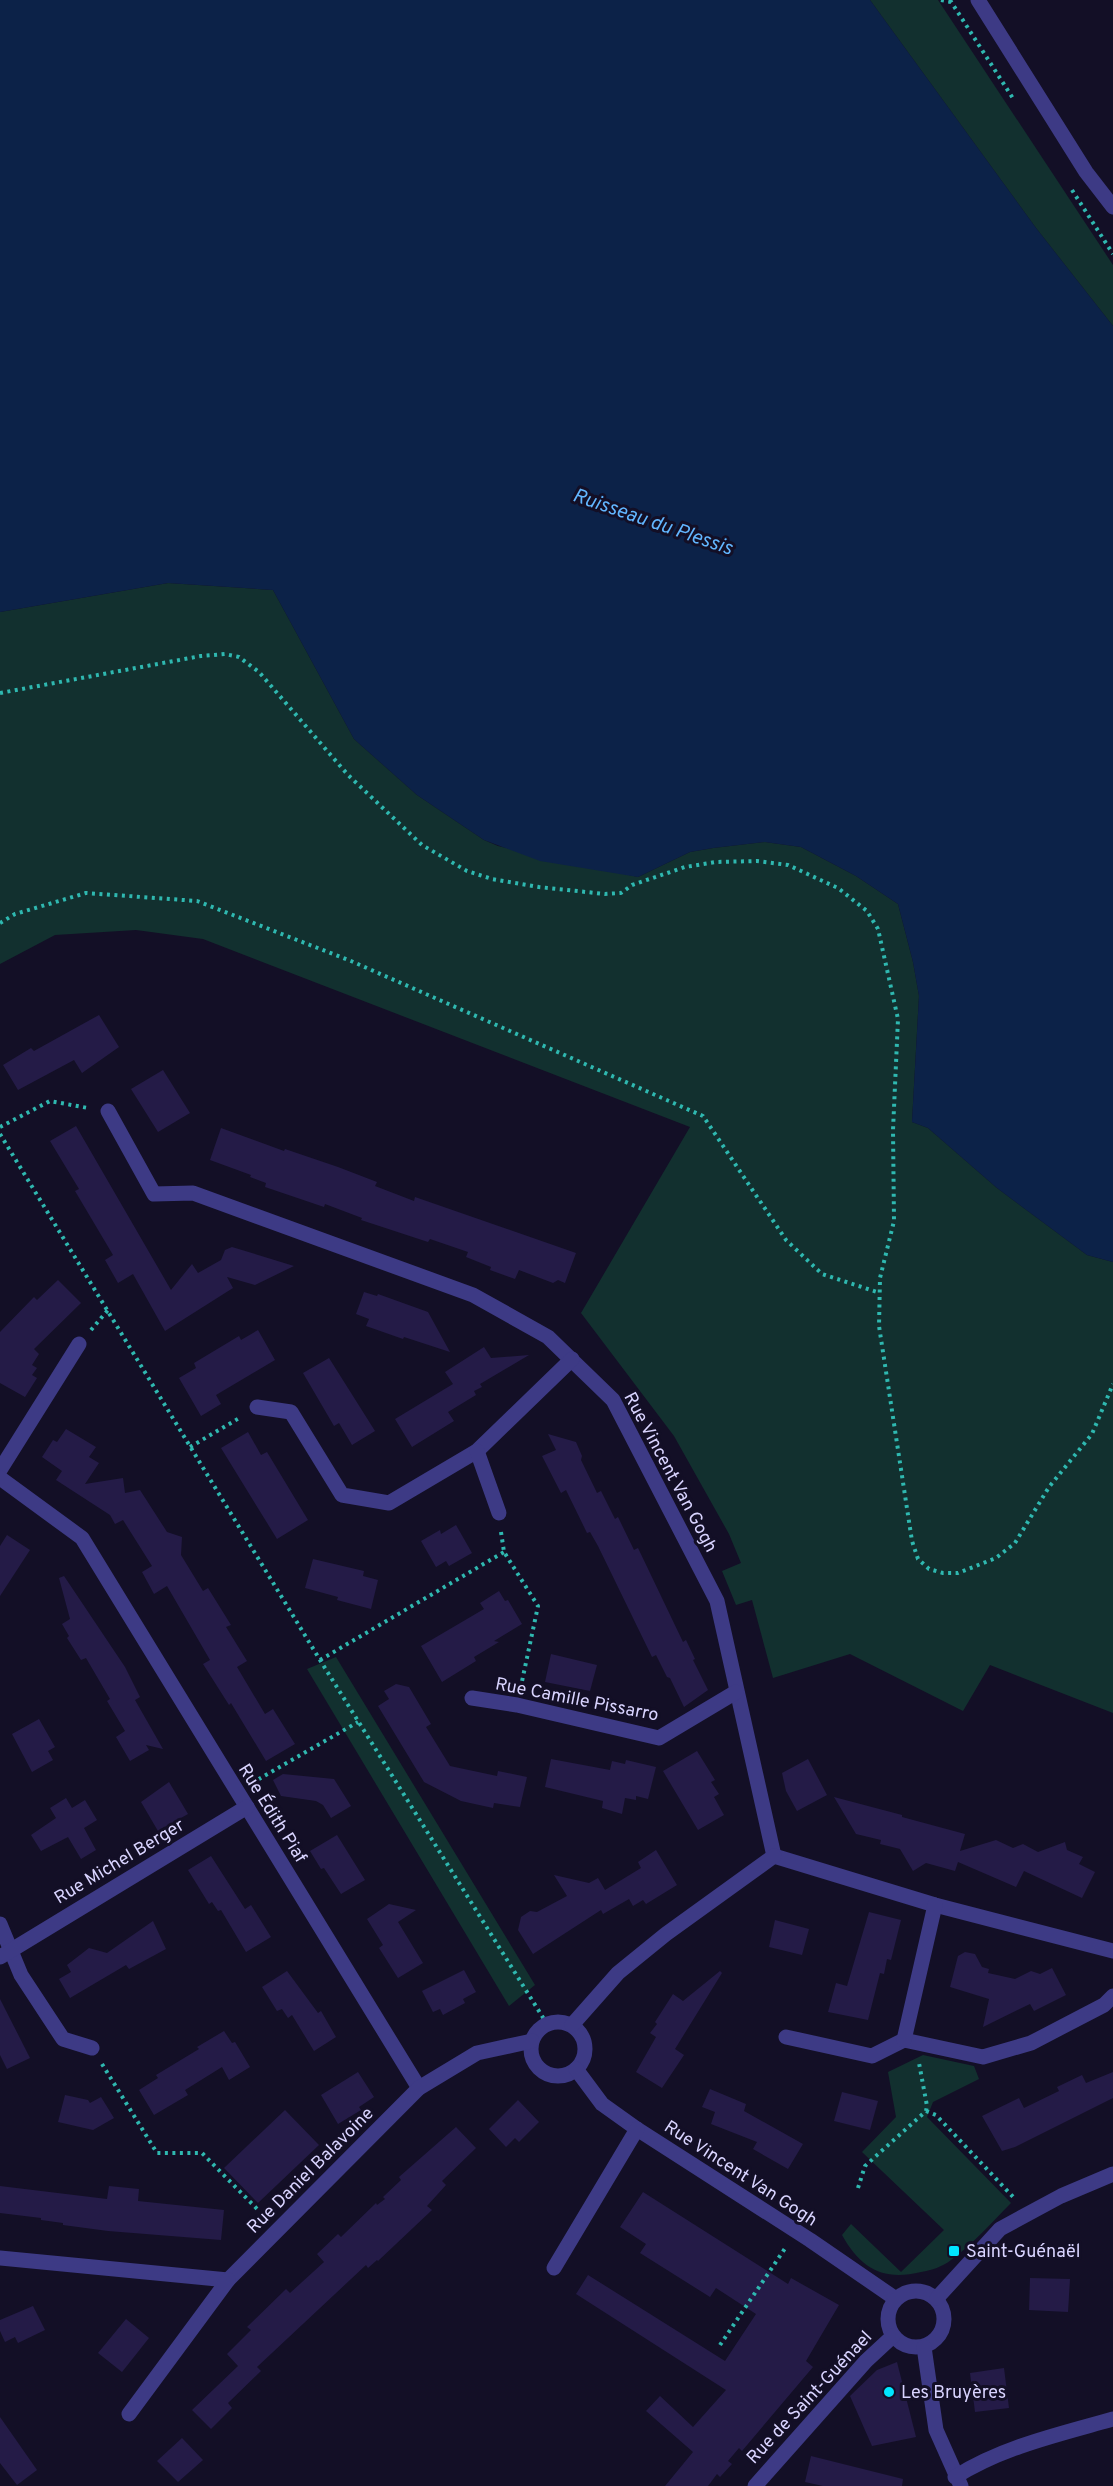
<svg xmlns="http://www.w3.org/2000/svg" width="1113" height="2486" font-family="Overpass,sans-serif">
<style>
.green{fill:#12302f}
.water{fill:#0c2248}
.building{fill:#241b47}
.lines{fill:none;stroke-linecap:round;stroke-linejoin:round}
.path{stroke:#2fb8b0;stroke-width:4;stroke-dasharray:3 4.5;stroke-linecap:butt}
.minor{stroke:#3d3a85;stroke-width:15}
.poi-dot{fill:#00e5ff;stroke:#130f26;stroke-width:2}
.labels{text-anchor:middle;stroke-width:6;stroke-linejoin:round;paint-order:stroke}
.street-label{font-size:18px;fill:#d9d4ff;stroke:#130f26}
.poi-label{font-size:18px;fill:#d9d4ff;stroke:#130f26;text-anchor:start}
.water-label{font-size:20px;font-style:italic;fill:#62b6ff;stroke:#130f26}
</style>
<rect width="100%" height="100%" fill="#130f26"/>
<!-- green -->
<g class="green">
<polygon points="870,0 938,0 1113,265 1113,326 1036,228"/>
<polygon points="168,583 273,590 354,739 417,795 484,840 498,846 638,877 690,852 713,848 765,842 801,847 856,876 898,904 913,962 919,996 912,1122 928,1128 997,1188 1087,1255 1113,1262 1113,1713 990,1665 963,1711 850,1654 773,1678 752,1600 736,1605 722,1571 741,1563 729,1534 674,1436 581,1313 690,1127 203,939 136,930 55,935 0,964 0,612"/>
<polygon points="336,1657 535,1985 509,2006 307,1669"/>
<path d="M 923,2055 L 974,2066 L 979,2079 L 933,2102 L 927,2117 L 1011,2203 C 992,2222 973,2244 951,2260 C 942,2267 932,2270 921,2272 C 883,2281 861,2269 842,2235 L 851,2224 L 901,2272 L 944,2230 L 862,2152 L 896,2117 L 888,2072 Z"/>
</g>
<!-- water -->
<polygon class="water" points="0,0 870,0 1036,228 1113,326 1113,1262 1087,1255 997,1188 928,1128 912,1122 919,996 913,962 898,904 856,876 801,847 765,842 713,848 690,852 638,877 540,861 484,840 417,795 354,739 273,590 168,583 0,612"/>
<!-- building -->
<g class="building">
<polygon points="99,1015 119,1047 82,1073 74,1060 18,1090 3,1065 31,1048 34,1051"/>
<polygon points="163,1070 190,1113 158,1132 131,1089"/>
<polygon points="76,1126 171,1290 192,1264 198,1273 221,1260 225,1250 232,1247 294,1266 255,1285 227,1277 233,1288 165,1331 133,1274 118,1283 105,1260 113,1255 75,1191 79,1189 50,1141"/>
<polygon points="221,1128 284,1151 285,1149 338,1167 377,1182 375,1186 414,1201 415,1197 576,1253 565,1283 558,1280 553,1283 519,1270 515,1279 490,1270 491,1267 466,1257 468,1252 430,1239 428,1242 361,1220 362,1218 325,1204 324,1207 265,1187 266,1183 250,1177 251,1175 210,1160"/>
<polygon points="58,1280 81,1303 34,1349 39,1354 32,1365 37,1368 32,1375 37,1378 25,1397 0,1383 0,1332 34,1297 37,1300"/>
<polygon points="364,1292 377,1296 378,1294 428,1312 450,1352 404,1337 403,1339 366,1326 369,1319 356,1314"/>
<polygon points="258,1330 275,1360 216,1395 221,1404 201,1416 179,1378 196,1368 194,1363 239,1336 241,1340"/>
<polygon points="484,1347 491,1358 529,1355 480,1384 482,1387 474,1391 476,1395 448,1412 454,1421 412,1447 395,1419 453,1384 445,1372"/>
<polygon points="329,1358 375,1431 352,1445 339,1423 334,1426 303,1373"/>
<polygon points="66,1429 96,1447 89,1457 99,1463 85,1484 123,1478 125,1493 140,1490 167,1532 182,1537 181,1555 203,1591 208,1588 231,1625 226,1627 247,1661 237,1667 265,1714 273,1709 295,1744 266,1761 231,1703 229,1705 203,1664 210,1660 167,1586 154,1594 142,1572 152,1566 123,1520 115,1524 110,1515 56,1480 62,1471 42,1457 53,1440 57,1442"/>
<polygon points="248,1432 261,1455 267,1452 308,1520 277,1539 221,1448"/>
<polygon points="548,1434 576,1442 582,1456 581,1460 597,1493 601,1491 615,1519 618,1517 634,1550 638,1548 683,1642 686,1640 695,1659 693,1660 708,1690 684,1707 670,1678 667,1677 656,1655 652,1657 598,1546 590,1532 587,1533 566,1490 561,1493 542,1456 556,1450"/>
<polygon points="456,1525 472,1553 449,1566 446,1561 436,1567 421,1541 440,1530 441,1534"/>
<polygon points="7,1535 30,1550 0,1596 0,1546"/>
<polygon points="313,1559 364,1571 363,1576 378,1580 371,1609 337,1600 338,1597 305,1588"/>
<polygon points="64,1576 125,1667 140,1697 135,1700 163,1749 146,1745 149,1750 130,1761 116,1737 125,1731 107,1701 110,1699 86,1658 81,1660 67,1638 69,1636 62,1624 70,1619 59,1578"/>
<polygon points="499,1591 505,1601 508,1600 522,1624 494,1641 499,1642 474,1657 476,1661 442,1682 421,1646 484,1609 480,1603"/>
<polygon points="551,1654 597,1665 590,1691 545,1682"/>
<polygon points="396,1684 409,1687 431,1724 426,1727 450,1766 497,1776 498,1771 527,1777 520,1807 494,1803 493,1808 461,1801 424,1782 378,1706 389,1699 384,1691"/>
<polygon points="39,1719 55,1747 48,1751 53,1760 32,1772 12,1734"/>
<polygon points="697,1751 715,1780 711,1782 719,1794 714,1797 724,1815 698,1830 663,1771"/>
<polygon points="551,1759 610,1770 612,1761 625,1764 626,1760 656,1767 648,1799 636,1796 636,1800 625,1798 622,1814 602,1808 603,1801 545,1787"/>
<polygon points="808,1759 827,1795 797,1811 786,1791 782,1773"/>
<polygon points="283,1774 334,1779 351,1806 331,1818 323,1805 316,1801 281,1796 273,1780"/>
<polygon points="169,1782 188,1814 158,1831 141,1802"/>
<polygon points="834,1797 902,1815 902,1817 965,1834 960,1851 996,1840 1013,1848 1023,1844 1038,1852 1065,1842 1067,1850 1083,1857 1079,1864 1095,1872 1082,1898 1024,1871 1016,1887 958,1862 955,1871 926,1863 913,1871 900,1849 880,1844 881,1840 856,1834"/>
<polygon points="66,1798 72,1808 85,1800 97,1820 84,1828 96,1850 81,1859 68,1837 41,1851 31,1835 56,1818 50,1808"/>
<polygon points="337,1835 365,1880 341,1894 324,1868 321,1869 310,1851"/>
<polygon points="656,1850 677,1885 646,1904 643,1900 633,1906 629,1899 603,1914 601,1910 533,1954 518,1930 521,1917 530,1911 537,1912 567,1896 554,1875 589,1883 598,1878 605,1890 641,1868 638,1862"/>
<polygon points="211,1856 245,1909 251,1905 271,1937 246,1952 221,1910 218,1911 212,1902 209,1904 188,1870"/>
<polygon points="389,1904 416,1910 398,1922 423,1963 398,1978 379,1948 383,1945 367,1919"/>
<polygon points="869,1912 901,1920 891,1960 887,1959 884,1974 880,1973 868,2020 828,2012 836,1983 847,1986"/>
<polygon points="775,1920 809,1929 802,1955 769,1947"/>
<polygon points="153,1921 166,1949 129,1969 126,1965 70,1998 59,1979 71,1972 67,1965 89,1948 107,1953"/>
<polygon points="965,1952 975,1954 982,1967 989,1969 988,1973 1015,1979 1031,1971 1040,1974 1052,1968 1066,1995 1034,2011 1030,2004 983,2027 989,1999 950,1987 958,1956"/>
<polygon points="464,1970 476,1992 463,1999 465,2003 443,2015 440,2009 433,2012 422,1991"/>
<polygon points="287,1971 318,2013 321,2011 336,2037 314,2051 292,2015 288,2018 282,2009 277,2011 262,1987"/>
<polygon points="720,1971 722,1973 675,2049 684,2055 662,2088 636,2072 656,2037 650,2033 657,2024 655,2022 673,1994 683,2001"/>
<polygon points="0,1999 30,2058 7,2069 0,2055"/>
<polygon points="224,2031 232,2043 235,2042 250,2067 229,2080 222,2067 185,2090 188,2095 154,2115 139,2090 158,2078 156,2075 199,2049 197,2047"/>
<polygon points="358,2072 374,2097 359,2107 361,2110 338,2124 321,2095"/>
<polygon points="1113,2072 1113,2098 1015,2147 1002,2151 982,2116 1019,2098 1024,2108 1059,2091 1057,2087 1082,2075 1086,2083"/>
<polygon points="710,2089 746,2104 744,2111 803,2144 788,2169 753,2149 757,2142 711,2124 715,2112 702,2107"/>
<polygon points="842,2092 878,2101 870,2130 834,2121"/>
<polygon points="65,2095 88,2100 90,2103 101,2097 114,2118 93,2130 58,2122"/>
<polygon points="518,2100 539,2122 519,2142 515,2138 506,2147 489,2129"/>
<polygon points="285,2110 319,2145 258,2203 224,2168"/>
<polygon points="456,2127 476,2148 442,2181 446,2185 427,2206 432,2210 378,2261 377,2260 368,2268 366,2265 257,2367 261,2371 228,2403 232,2408 211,2429 192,2410 238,2366 227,2354 251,2330 247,2327 286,2289 290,2293 324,2262 317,2254 338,2234 341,2237 376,2203 377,2205 385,2199 383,2197 401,2180 399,2177"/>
<polygon points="0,2186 107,2199 109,2186 139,2189 138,2201 224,2210 221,2240 108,2231 63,2225 63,2223 41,2220 41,2218 0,2213"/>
<polygon points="643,2192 788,2284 791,2278 839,2305 806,2361 813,2367 742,2451 739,2448 728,2461 732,2464 720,2477 717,2474 708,2486 665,2486 693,2452 646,2411 660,2396 693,2427 726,2390 576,2294 588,2275 725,2361 756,2314 716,2288 710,2297 640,2253 646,2244 620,2227"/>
<polygon points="1030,2278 1070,2279 1068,2312 1029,2310"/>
<polygon points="33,2306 45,2330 18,2343 15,2337 5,2342 0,2331 0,2320"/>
<polygon points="126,2319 149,2338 122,2372 98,2353"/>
<polygon points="897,2362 916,2437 872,2446 850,2396 877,2370"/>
<polygon points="1004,2368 1009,2408 975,2412 970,2373"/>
<polygon points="0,2417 37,2470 17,2485 0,2463"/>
<polygon points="182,2438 203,2460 178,2482 157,2461"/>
<polygon points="811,2456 903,2479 902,2486 823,2486 805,2482"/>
</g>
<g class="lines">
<!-- path -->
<g class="path">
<polyline points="941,0 951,2"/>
<polyline points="950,0 1014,100"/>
<polyline points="1072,190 1113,254"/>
<polyline points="0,693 201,656 225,654 239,657 259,672 348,775 422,845 467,871 492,879 539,887 605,894 621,893 632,885 685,867 716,862 757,861 788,865 838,888 867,911 878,929 898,1019 893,1130 894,1221 880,1278 879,1326 912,1541 918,1559 929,1569 943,1573 958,1573 996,1558 1015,1543 1049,1487 1092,1434 1113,1384"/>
<polyline points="0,923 15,914 86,893 197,901 351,961 703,1116 786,1240 822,1274 880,1293"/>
<polyline points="0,1127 50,1101 88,1108"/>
<polyline points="0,1134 320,1660 547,2024"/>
<polyline points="91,1330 108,1310"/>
<polyline points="190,1447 241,1417"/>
<polyline points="501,1532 504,1552 538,1606 521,1686"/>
<polyline points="320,1660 504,1552"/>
<polyline points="252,1783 358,1722"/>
<polyline points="102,2064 157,2153 202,2153 265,2217"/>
<polyline points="926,2111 936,2115 1016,2200"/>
<polyline points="858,2188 865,2166 926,2111 927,2106 919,2063"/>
<polyline points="720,2345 786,2247"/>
</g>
<!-- minor -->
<g class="minor">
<polyline points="978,0 1086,172 1113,207"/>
<polyline points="108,1111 154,1194 193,1193 473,1295 548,1337 613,1400 717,1601 774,1856"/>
<polyline points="257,1407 291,1412 342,1495 389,1503 477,1451 572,1359"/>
<polyline points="477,1451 499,1513"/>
<polyline points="0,1470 79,1344"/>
<polyline points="0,1478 82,1538 419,2088"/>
<polyline points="472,1698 517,1705 659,1738 736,1692"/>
<polyline points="774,1856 935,1905 1113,1951"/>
<polyline points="0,1924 21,1975 63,2039 92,2048"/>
<polyline points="0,1957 247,1807"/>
<circle cx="558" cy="2049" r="27"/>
<polyline points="572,2025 618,1973 666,1934 774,1856"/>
<polyline points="786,2037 872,2056 904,2040 983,2057 1031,2043 1104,2005 1113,1996"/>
<polyline points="904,2040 935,1905"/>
<polyline points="576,2069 602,2104 637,2129 810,2240 896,2299"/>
<polyline points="0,2258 228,2280 419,2088 477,2053 532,2041"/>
<polyline points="554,2268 637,2129"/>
<circle cx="916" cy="2319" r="28"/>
<polyline points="937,2298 1000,2229 1061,2196 1113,2174"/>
<polyline points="924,2347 936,2430 961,2486"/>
<polyline points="129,2414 228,2280"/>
<path d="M 955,2477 C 1002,2447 1060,2434 1113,2419"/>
<polyline points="755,2486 866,2361 893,2336"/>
</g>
</g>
<!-- markers -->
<g class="poi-dot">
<rect x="948" y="2245" width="12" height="12" rx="3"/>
<circle cx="889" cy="2392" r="6"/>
</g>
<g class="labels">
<!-- street labels -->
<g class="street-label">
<text transform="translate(671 1472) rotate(62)" y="6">Rue Vincent Van Gogh</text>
<text transform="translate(577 1699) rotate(11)" y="6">Rue Camille Pissarro</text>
<text transform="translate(273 1813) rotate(58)" y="6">Rue Édith Piaf</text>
<text transform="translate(119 1861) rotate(-31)" y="6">Rue Michel Berger</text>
<text transform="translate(310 2170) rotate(-45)" y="6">Rue Daniel Balavoine</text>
<text transform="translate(741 2173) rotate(33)" y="6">Rue Vincent Van Gogh</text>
<text transform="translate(809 2397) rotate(-47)" y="6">Rue de Saint-Guénael</text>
</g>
<!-- poi labels -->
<g class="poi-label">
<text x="966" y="2257">Saint-Guénaël</text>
<text x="901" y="2398">Les Bruyères</text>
</g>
<!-- water labels -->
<g class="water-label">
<text transform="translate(653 521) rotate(19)" y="7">Ruisseau du Plessis</text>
</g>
</g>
</svg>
